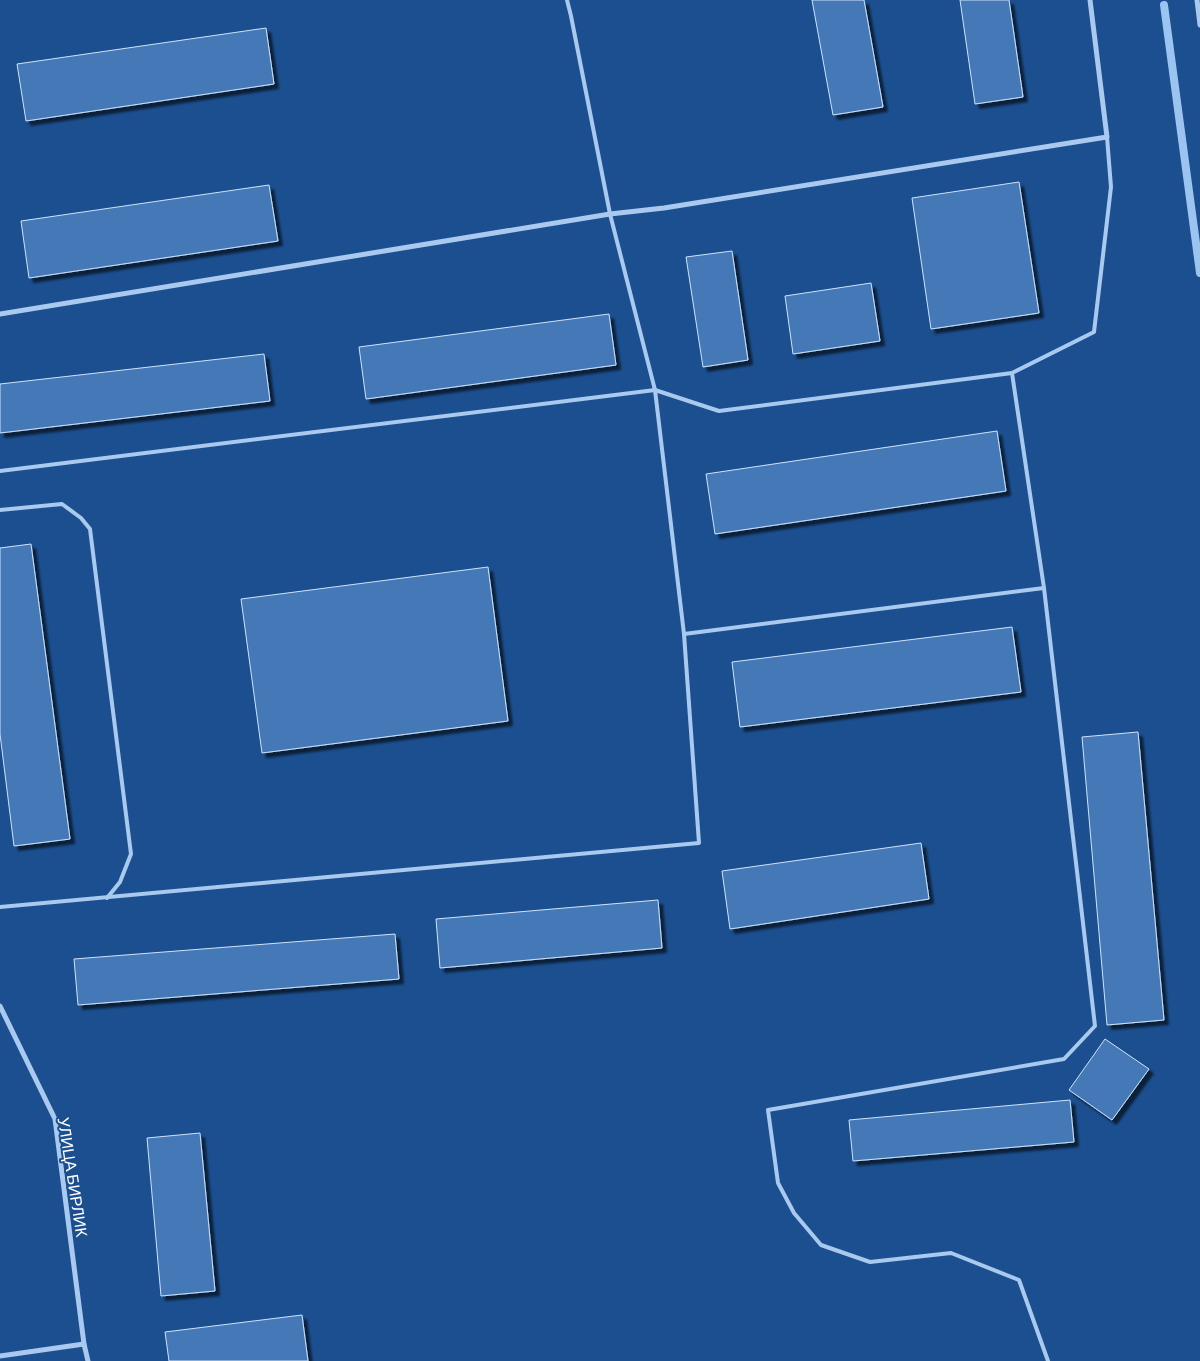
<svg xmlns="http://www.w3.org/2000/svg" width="1200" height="1361" font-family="'Archivo Narrow',sans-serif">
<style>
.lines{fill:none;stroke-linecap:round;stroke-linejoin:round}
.stream{stroke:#9cc4f0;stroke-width:8}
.building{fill:#4478b7;stroke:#cfe3fa;filter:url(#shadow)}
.lane{stroke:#a9c9ee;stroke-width:4}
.street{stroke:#a9c9ee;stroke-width:5}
.labels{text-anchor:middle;stroke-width:4;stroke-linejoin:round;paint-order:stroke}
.street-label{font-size:16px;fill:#fff;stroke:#1b4f8f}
</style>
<defs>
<filter id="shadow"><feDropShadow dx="4.5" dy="4.5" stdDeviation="1" flood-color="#0009"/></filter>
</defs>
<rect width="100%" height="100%" fill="#1b4f8f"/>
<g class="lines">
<!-- stream -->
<polyline class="stream" points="1164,5 1200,273"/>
</g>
<!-- building -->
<g class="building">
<polygon points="812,0 864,0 883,107 833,115"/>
<polygon points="960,0 1009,0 1023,97 975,104"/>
<polygon points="266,28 274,84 26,121 17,64"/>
<polygon points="1019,182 1039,313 931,329 912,198"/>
<polygon points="269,185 278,241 29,278 21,221"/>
<polygon points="732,251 748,360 703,367 686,257"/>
<polygon points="871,283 880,341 793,354 785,296"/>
<polygon points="609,314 616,365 366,399 359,347"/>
<polygon points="264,354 270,401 0,433 0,384"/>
<polygon points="997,431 1006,491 715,534 706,474"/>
<polygon points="31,544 70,839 14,846 0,734 0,548"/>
<polygon points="488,567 508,721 262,753 241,599"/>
<polygon points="1012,627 1021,692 740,727 732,662"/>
<polygon points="1138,732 1164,1020 1107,1025 1082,737"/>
<polygon points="921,843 929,899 730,929 722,871"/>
<polygon points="658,900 662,948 440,968 436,919"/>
<polygon points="395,934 399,979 78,1005 74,959"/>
<polygon points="1105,1039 1149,1069 1112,1120 1069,1090"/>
<polygon points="1070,1100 1074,1142 853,1161 849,1120"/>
<polygon points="200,1133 215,1291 161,1296 147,1138"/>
<polygon points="302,1315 308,1361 169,1361 165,1332"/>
</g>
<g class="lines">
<!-- lane -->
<g class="lane">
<polyline points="0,471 655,390 719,411 1012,373"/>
<polyline points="0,510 62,504 81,518 90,529 131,854 120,882 107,898"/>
<polyline points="684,634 1044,588"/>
<polyline points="0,907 699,843 684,634 655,390 610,214 571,16 567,0"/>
<polyline points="1048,1361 1019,1280 951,1253 870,1262 821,1245 794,1213 778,1183 768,1110 1064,1059 1095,1026 1044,588 1012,373 1094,332 1111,187 1107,137"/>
</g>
<!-- street -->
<g class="street">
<polyline points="1197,0 1200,25"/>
<polyline points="0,314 610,214 664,208 1107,137 1090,0"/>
<polyline points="0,1006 55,1119 84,1344 88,1361"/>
<polyline points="0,1356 84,1344"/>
</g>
</g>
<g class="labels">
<!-- street labels -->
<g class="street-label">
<text transform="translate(73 1177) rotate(81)" y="6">УЛИЦА БИРЛИК</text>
</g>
</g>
</svg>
